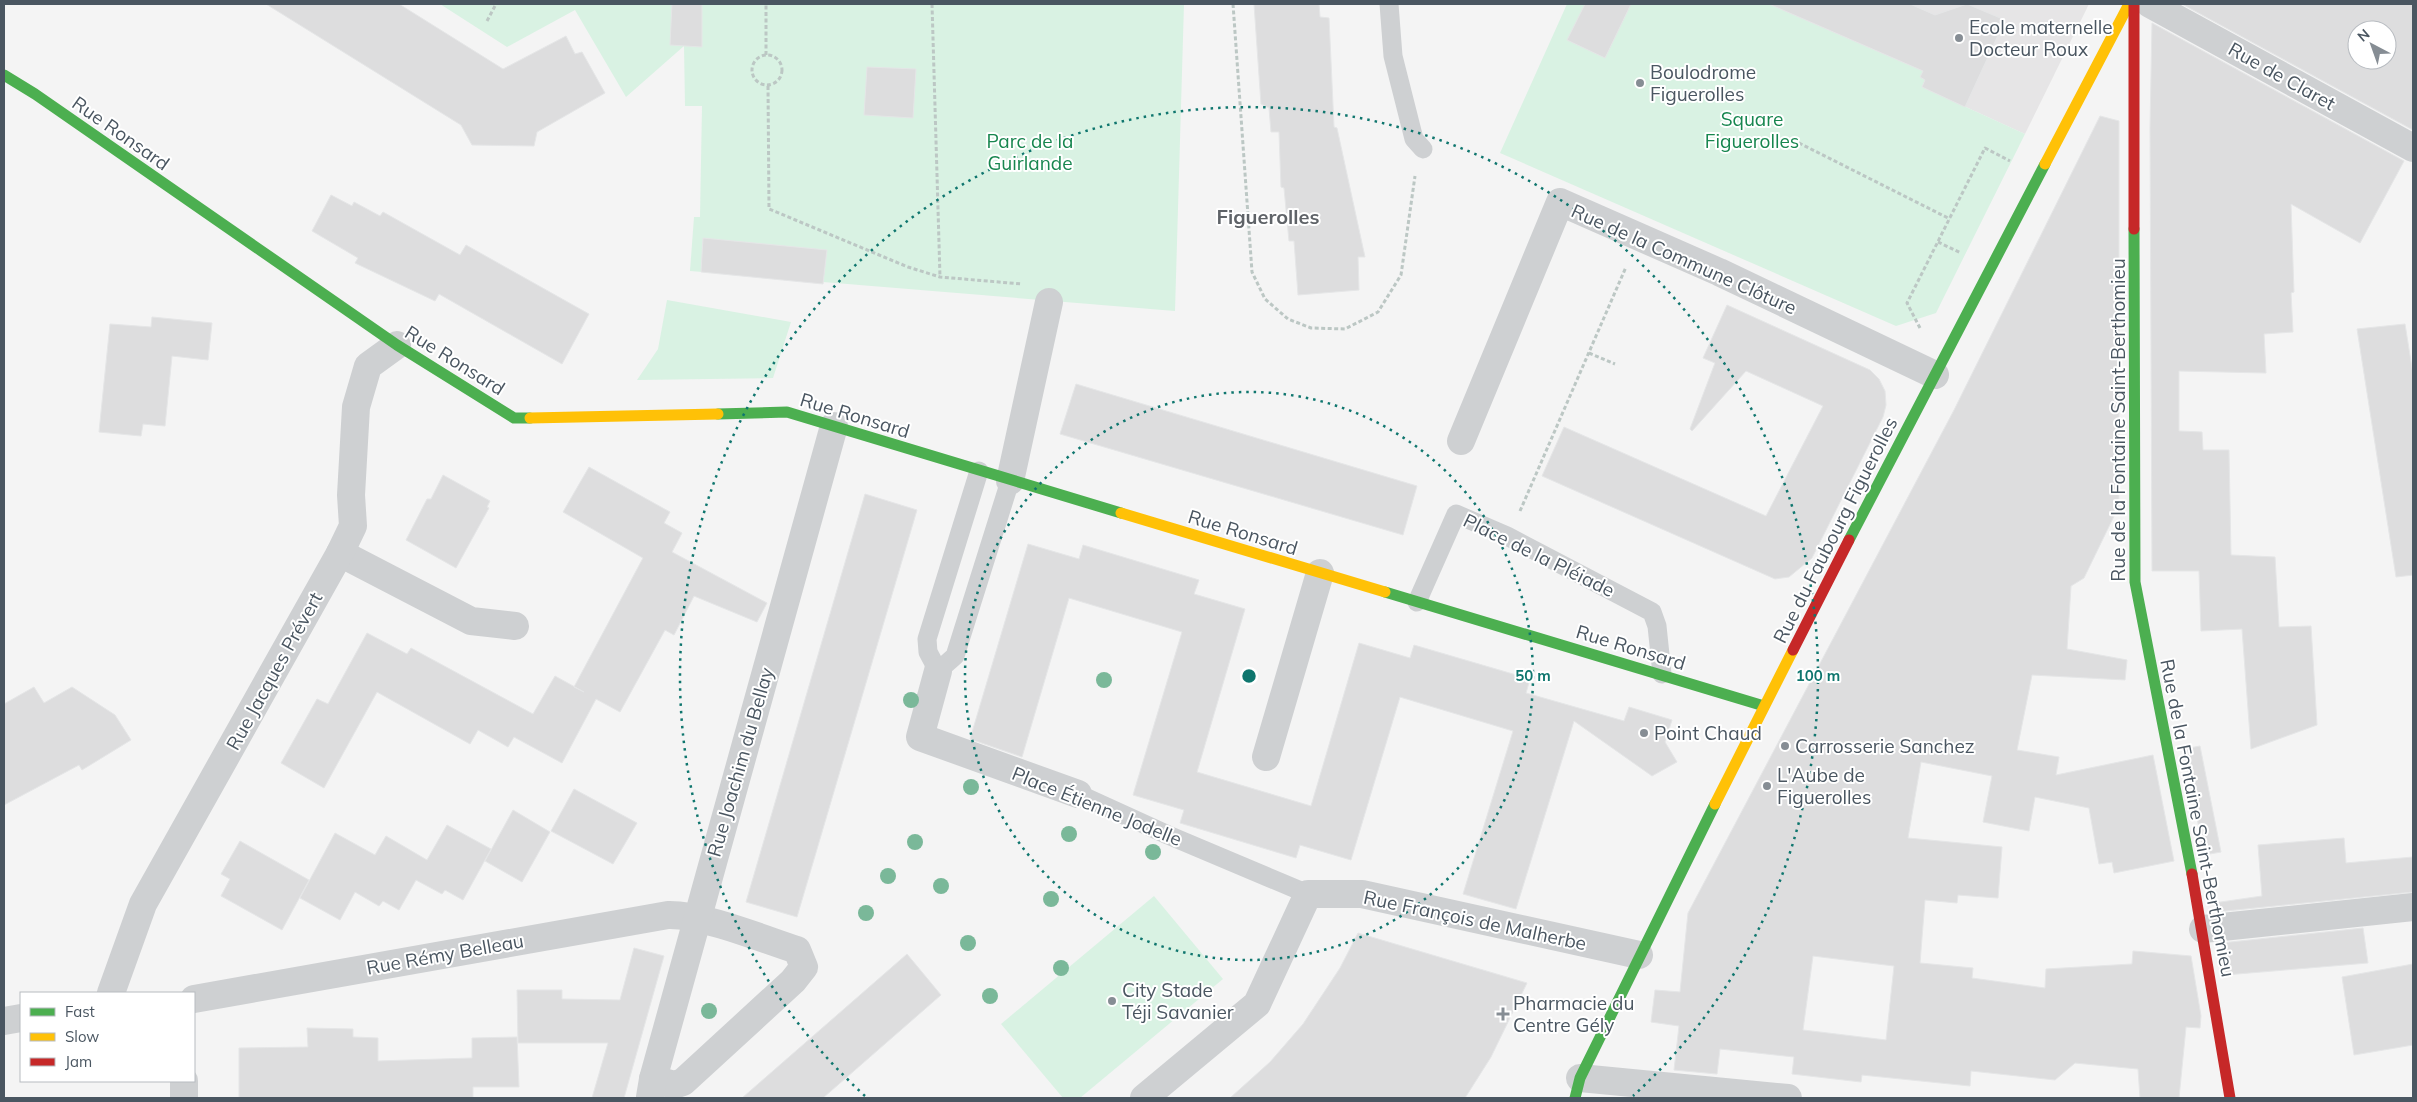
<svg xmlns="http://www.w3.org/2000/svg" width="2417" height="1102" font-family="Mulish,sans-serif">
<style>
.education{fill:#e6e5e6}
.green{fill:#d9f2e3}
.building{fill:#ddddde;stroke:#e5e6e7;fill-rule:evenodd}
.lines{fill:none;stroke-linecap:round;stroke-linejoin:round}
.path{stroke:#bcc7c4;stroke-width:3;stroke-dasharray:4 2.5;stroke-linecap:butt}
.lane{stroke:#ced0d2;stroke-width:19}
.street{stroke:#ced0d2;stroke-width:28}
.fast{stroke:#4caf50;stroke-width:11}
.slow{stroke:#ffc107;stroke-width:11}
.jam{stroke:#c62828;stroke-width:11}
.tree{fill:#7ab899}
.ring{fill:none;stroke:#0f766e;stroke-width:2.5;stroke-dasharray:2.5 5}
.poi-dot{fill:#868d94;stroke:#fff;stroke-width:2}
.labels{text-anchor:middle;stroke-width:4;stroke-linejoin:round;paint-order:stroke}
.poi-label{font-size:19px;fill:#4a5661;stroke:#fff;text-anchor:start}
.street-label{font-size:19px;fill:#4a5661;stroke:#fff}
.park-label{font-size:19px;fill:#17864f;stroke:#fff}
.neighbourhood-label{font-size:20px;font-weight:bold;fill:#5f6368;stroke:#fff}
.centre{fill:#0f766e;stroke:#fff;stroke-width:2.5}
.ring-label{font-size:15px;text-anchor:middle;font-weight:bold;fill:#0f766e;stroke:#fff;stroke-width:4;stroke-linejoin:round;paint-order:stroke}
</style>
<rect width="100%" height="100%" fill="#f4f4f4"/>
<!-- education -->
<polygon class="education" points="1769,4 2089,4 2025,134 1922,87"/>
<!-- green -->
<g class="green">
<polygon points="440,4 1184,4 1175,311 690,271 694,217 700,217 702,106 685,106 684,46 626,97 575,10 507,47"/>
<polygon points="1567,4 1769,4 1923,71 1921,77 1925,80 1922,87 2025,134 1936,313 1896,326 1500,153"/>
<polygon points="667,300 791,322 773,378 637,380 658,349"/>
<polygon points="1154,896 1223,979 1080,1098 1063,1098 1001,1024"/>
</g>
<!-- building -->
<g class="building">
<polygon points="266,4 399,4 503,69 566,36 575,54 582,52 605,93 537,132 534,146 472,145 461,125"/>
<polygon points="672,4 702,4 702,47 670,45"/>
<polygon points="1254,4 1319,4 1320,17 1329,18 1334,127 1337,128 1365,257 1358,257 1359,290 1298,295 1294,241 1289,241 1284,188 1281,187 1279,132 1271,132 1269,108 1261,104"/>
<polygon points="1585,4 1631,4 1605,58 1567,40"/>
<polygon points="1769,4 1910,4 1935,15 1967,4 2005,20 1965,107 1922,87 1925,80 1920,77 1923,71"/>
<path d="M 2182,4 L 2413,4 L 2413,130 ZM 2357,30 L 2387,30 L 2387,60 L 2357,60 Z"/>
<polygon points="2152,23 2404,161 2360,243 2291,204 2294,292 2291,293 2293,332 2264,334 2266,373 2179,371 2179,431 2202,432 2203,450 2229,450 2231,555 2275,557 2279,627 2311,626 2317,725 2251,749 2242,629 2201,631 2199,571 2152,571 2150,129"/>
<polygon points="867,67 916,69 913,118 864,115"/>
<path d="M 2100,116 L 2119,121 L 2119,506 L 2084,578 L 2071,586 L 2067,649 L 2127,660 L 2125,680 L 2032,675 L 2017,750 L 2059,757 L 2056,775 L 2153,755 L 2174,861 L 2114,873 L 2112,862 L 2099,864 L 2089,808 L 2035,797 L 2029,831 L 1983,822 L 1992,776 L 1921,762 L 1908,838 L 2002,847 L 1998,898 L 1958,895 L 1957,903 L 1925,900 L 1920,963 L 1973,968 L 1972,978 L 2045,988 L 2046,969 L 2132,964 L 2133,951 L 2191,956 L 2201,1016 L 2200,1028 L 2186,1027 L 2179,1098 L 2140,1098 L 2138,1069 L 2075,1063 L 2055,1080 L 1971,1071 L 1970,1086 L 1862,1075 L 1861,1082 L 1792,1074 L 1794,1057 L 1720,1049 L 1717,1074 L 1674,1070 L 1679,1026 L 1651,1022 L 1655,990 L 1680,992 L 1688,913 L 1954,410 ZM 1813,956 L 1894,966 L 1886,1040 L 1803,1030 Z"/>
<polygon points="331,195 352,206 354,202 380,216 383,212 460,255 466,245 589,314 562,364 439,294 435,301 355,263 358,258 312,231"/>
<polygon points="703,238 827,250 823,284 701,272"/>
<polygon points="1727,305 1870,370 1879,379 1885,391 1886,405 1883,417 1812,558 1789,577 1775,579 1542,476 1564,427 1766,516 1823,406 1746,371 1692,431 1690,429 1715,363 1703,358"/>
<polygon points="152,317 212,323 208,360 172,356 165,426 143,424 141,436 99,432 110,324 151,327"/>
<polygon points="2405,324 2413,374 2413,575 2396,577 2357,329"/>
<polygon points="1076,384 1417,486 1403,535 1060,434"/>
<polygon points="589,467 670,512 664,523 682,533 672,552 767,603 757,622 694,596 674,635 665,630 620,712 596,699 562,763 514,737 508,747 478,730 470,744 377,692 324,788 281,763 317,699 328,704 367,633 407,654 411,648 533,714 555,676 584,692 574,687 643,558 563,512"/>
<polygon points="443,475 490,501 487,507 489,508 456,568 406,540 427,499 431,499"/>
<polygon points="865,494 917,510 797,917 746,902"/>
<polygon points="1028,544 1079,559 1083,545 1199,580 1194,594 1245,609 1197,772 1311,806 1359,643 1410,658 1414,645 1530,679 1526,693 1624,721 1629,707 1672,720 1665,742 1677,762 1652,776 1574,721 1516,909 1463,894 1513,731 1400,697 1351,860 1300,845 1296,858 1180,823 1184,810 1133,795 1182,632 1069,598 1022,757 970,739"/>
<polygon points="34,687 44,703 72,687 115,715 131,740 82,770 79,765 4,805 4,704"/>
<polygon points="2200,746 2221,852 2204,855 2184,749"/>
<polygon points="574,789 637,823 613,864 551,831"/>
<polygon points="513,810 550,832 522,882 485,861"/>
<polygon points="447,825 491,849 463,900 445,890 442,894 416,880 399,910 383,901 379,906 355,892 340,920 300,898 335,833 375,855 386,836 427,860"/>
<polygon points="2344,838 2346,863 2413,857 2413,892 2216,912 2214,903 2262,896 2258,845"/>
<polygon points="240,841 309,880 282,930 221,896 230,879 221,874"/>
<polygon points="2363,928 2368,963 2226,975 2221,943"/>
<polygon points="1358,933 1527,983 1491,1057 1465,1098 1230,1098 1270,1062 1303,1024 1340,968"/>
<polygon points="634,948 664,956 624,1098 592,1098 608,1043 518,1043 517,990 562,990 562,999 620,1000"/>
<polygon points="907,954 941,995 823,1098 742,1098"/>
<polygon points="2413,964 2413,1045 2354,1055 2342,977"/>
<polygon points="307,1028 353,1029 353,1037 378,1038 378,1061 472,1058 472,1038 517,1037 519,1087 473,1087 473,1098 239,1098 239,1048 308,1047"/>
</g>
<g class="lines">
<!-- path -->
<g class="path">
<polyline points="932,4 940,277"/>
<polyline points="1233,4 1252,272 1265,299 1288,319 1311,328 1345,329 1378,312 1401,275 1415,176"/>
<polyline points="487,21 496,4"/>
<circle cx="767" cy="70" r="15"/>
<polyline points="766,55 766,4"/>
<polyline points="768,86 769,209 908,267 940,277 1022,284"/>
<polyline points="1793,140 1950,219"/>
<polyline points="1938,242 1961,253"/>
<polyline points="1920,328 1907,303 1985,148 2010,161"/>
<polyline points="1589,353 1615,364"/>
<polyline points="1520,511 1626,267"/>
</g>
<!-- lane -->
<g class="lane">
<polyline points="1389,4 1393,56 1414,139 1423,149"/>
<polyline points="979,471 927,639 928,652 938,671 955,656 1010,481"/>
<polyline points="1417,602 1456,514 1507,536 1652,612 1657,626 1662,674"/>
<polyline points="1078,794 1168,835 1308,894"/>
</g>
<!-- street -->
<g class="street">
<polyline points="2150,4 2413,148"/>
<polyline points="1461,441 1560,202 1719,272 1935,375"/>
<polyline points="1010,481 1049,302"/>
<polyline points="340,553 471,621 515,626"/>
<polyline points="938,671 920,737 1078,794"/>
<polyline points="1266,757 1320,573"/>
<polyline points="2203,929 2413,907"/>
<polyline points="111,993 143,904 340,553 353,526 351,495 356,407 368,366 397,345"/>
<path d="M 194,999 L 668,915 C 701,914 763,939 797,950 L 804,967 L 793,981 L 683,1082 L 674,1085 L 653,1079"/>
<polyline points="4,1021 21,1018"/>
<polyline points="1580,1078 1788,1098"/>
<polyline points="184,1081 184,1098"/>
<polyline points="650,1097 653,1079 834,426"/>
<polyline points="1144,1098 1257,1004 1308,894 1362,894 1639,955"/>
</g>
<!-- fast -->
<g class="fast">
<polyline points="4,75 35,94 397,345 514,418 530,418"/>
<polyline points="2134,229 2135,582 2192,874"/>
<polyline points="718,414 787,412 1121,513"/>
<polyline points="1849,540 2045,164"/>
<polyline points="1385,592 1764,706"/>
<polyline points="1575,1098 1580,1078 1715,804"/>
</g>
<!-- slow -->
<g class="slow">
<polyline points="2045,164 2129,4"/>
<polyline points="530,418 718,414"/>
<polyline points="1121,513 1385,592"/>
<polyline points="1715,804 1793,650"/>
</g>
<!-- jam -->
<g class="jam">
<polyline points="2134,4 2134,229"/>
<polyline points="1793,650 1849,540"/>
<polyline points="2192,874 2230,1098"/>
</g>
</g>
<!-- trees -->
<g class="tree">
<circle cx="1104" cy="680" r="8"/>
<circle cx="911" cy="700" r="8"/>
<circle cx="971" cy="787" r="8"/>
<circle cx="1069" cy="834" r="8"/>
<circle cx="915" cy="842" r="8"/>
<circle cx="1153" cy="852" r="8"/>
<circle cx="888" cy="876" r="8"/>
<circle cx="941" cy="886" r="8"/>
<circle cx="1051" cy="899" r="8"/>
<circle cx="866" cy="913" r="8"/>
<circle cx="968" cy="943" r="8"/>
<circle cx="1061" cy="968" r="8"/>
<circle cx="990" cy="996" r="8"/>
<circle cx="709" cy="1011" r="8"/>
</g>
<!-- distance rings -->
<g class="ring">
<circle cx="1249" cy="676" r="284"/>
<path d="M865 1096A569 569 0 1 1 1633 1096"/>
</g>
<!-- markers -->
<g class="poi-dot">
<circle cx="1959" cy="38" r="5"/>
<circle cx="1640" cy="83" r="5"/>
<circle cx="1644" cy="733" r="5"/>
<circle cx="1785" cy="746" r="5"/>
<circle cx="1767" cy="786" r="5"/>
<circle cx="1112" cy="1001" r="5"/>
<path d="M1500.5 1006.5h5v5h5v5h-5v5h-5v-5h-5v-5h5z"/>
</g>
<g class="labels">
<!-- poi labels -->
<g class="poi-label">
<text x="1969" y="34">Ecole maternelle<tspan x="1969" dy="22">Docteur Roux</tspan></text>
<text x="1650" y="79">Boulodrome<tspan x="1650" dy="22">Figuerolles</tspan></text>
<text x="1654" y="740">Point Chaud</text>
<text x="1795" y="753">Carrosserie Sanchez</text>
<text x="1777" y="782">L'Aube de<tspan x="1777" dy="22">Figuerolles</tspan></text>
<text x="1122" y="997">City Stade<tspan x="1122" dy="22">Téji Savanier</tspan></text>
<text x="1513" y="1010">Pharmacie du<tspan x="1513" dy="22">Centre Gély</tspan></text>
</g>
<!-- street labels -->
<g class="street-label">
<text transform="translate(2282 76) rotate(29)" y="7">Rue de Claret</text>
<text transform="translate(121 133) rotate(35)" y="7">Rue Ronsard</text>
<text transform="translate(1684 259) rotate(24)" y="7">Rue de la Commune Clôture</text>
<text transform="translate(455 360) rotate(32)" y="7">Rue Ronsard</text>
<text transform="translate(855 415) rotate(17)" y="7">Rue Ronsard</text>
<text transform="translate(2118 420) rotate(-90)" y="7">Rue de la Fontaine Saint-Berthomieu</text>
<text transform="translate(1835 530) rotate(-63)" y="7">Rue du Faubourg Figuerolles</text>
<text transform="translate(1243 532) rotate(17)" y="7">Rue Ronsard</text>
<text transform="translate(1539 555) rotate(26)" y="7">Place de la Pléiade</text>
<text transform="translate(1631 647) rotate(17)" y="7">Rue Ronsard</text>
<text transform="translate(274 671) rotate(-61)" y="7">Rue Jacques Prévert</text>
<text transform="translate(740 762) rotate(-74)" y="7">Rue Joachim du Bellay</text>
<text transform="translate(1097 806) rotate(22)" y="7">Place Étienne Jodelle</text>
<text transform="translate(2198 818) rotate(79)" y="7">Rue de la Fontaine Saint-Berthomieu</text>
<text transform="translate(1475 920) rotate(12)" y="7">Rue François de Malherbe</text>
<text transform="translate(445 954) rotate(-10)" y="7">Rue Rémy Belleau</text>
</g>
<!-- park labels -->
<g class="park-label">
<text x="1752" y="126">Square<tspan x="1752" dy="22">Figuerolles</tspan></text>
<text x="1030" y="148">Parc de la<tspan x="1030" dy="22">Guirlande</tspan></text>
</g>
<!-- neighbourhood labels -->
<g class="neighbourhood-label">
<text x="1268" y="224">Figuerolles</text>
</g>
</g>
<circle cx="1249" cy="676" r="8" class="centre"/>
<g class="ring-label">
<text x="1533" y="681">50 m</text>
<text x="1818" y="681">100 m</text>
</g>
<!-- border -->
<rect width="2417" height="1102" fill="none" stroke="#4a5661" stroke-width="10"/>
<!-- legend -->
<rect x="20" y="992" width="175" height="90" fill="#ffffff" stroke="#b7bbc0"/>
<rect x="30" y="1008" width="25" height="8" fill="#4caf50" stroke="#b7bbc0"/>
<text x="65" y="1017" font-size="15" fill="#4a5661">Fast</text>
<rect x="30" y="1033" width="25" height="8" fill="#ffc107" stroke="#b7bbc0"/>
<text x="65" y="1042" font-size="15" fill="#4a5661">Slow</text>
<rect x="30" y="1058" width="25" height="8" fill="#c62828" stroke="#b7bbc0"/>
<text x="65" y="1067" font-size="15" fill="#4a5661">Jam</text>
<!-- north arrow -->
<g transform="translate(2372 45) rotate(319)"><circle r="24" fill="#ffffff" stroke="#b7bbc0"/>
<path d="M0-4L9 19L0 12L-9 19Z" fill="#868d94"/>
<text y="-8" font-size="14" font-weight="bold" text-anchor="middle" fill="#4a5661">N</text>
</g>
</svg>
